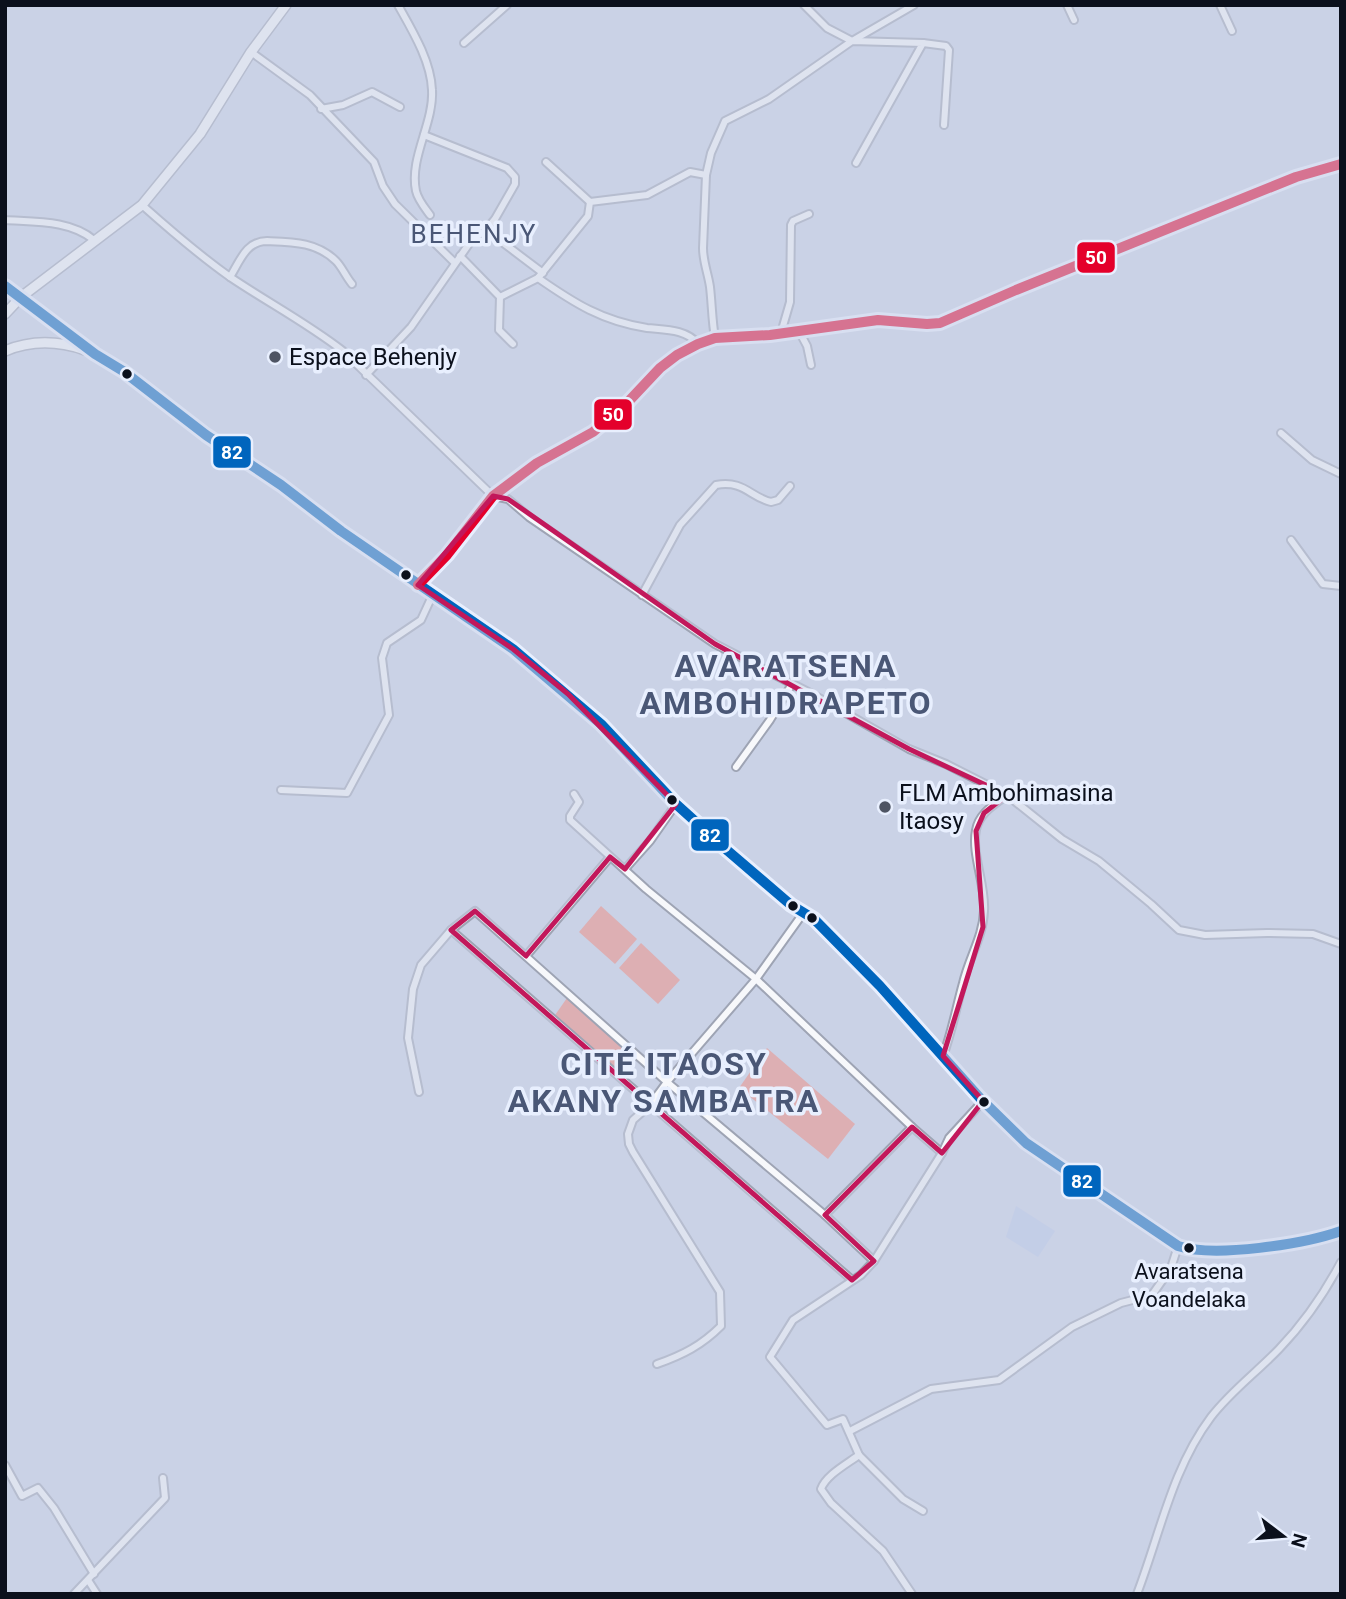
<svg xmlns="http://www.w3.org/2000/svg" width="1346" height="1599" font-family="Roboto,sans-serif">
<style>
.built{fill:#bbc9e9}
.green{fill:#ddafb3}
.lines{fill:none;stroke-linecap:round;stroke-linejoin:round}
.street-casing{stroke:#9ea4b4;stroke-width:10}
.secondary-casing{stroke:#9ea4b4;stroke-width:12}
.street{stroke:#f7f8fb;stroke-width:6}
.secondary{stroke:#f7f8fb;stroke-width:9}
.bus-1-casing{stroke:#e8effe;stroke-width:16}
.bus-2-casing{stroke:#e8effe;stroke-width:16}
.bus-1{stroke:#0065bd;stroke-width:10}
.bus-2{stroke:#e4002b;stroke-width:10}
.marked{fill:none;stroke:#c2185b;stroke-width:5;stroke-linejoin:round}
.poi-dot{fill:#4e5463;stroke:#e8effe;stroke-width:2.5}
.bus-dot{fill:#0b101c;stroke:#e8effe;stroke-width:2.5}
.labels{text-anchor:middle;stroke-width:7;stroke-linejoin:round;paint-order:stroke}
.bus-label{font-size:22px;fill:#0b101c;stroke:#e8effe}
.poi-label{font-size:24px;fill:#0b101c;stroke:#e8effe;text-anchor:start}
.neighbourhood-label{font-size:26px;letter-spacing:2px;fill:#4a5776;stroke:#e8effe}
.district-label{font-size:32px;font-weight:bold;letter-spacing:2px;fill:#4a5776;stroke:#e8effe}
.line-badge{stroke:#e8effe;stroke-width:2.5}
.badge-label{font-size:19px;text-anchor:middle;font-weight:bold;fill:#fff}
</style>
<rect width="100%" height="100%" fill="#cad2e6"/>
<!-- built -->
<polygon class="built" points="1016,1206 1055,1231 1038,1257 1006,1237"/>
<!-- green -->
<g class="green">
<polygon points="601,906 637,939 615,964 579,932"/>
<polygon points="641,943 680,980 658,1004 619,968"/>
<polygon points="567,998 632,1053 618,1075 553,1018"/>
<polygon points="767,1048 855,1124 828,1159 739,1088"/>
</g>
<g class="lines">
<defs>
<g id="street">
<path d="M 398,5 C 412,30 431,61 432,90 C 434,123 409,158 416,191 C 418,200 425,208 430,215"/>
<polyline points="804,5 827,28 852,41 914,5"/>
<polyline points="1067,5 1074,20"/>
<polyline points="1220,5 1232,31"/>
<polyline points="464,43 507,5"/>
<polyline points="923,43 946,46 949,50 944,125"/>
<polyline points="251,52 310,95 374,162 383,186 395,204 455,263"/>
<polyline points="321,109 343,105 372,92 400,107"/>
<polyline points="546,162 590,202"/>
<path d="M 142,205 C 170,230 199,255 230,277 C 267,302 307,323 343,351 L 493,496 L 508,499 L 529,517 L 715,644 L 814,695 L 909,749 L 946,764 L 1007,795 L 1062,839 L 1099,861 L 1151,904 L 1179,930 L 1205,935 L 1267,933 L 1313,934 L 1341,944"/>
<path d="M 5,220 C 35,222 70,220 94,240"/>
<polyline points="486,230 543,273"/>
<polyline points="460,256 500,297 499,330 513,344"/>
<path d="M 230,277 C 240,261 246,241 267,241 C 293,242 317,242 336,261 C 342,267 346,277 352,284"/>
<polyline points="500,297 538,278"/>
<polyline points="799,331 807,346 811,365"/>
<polyline points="781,333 790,302 791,225 793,221 809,214"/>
<path d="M 715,338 C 712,321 712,304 710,287 C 708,273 703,262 703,248 L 706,175 L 711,153 L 725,121 L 769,99 L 852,41 L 923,43 L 856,163"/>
<path d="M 698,344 C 686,329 665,330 647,328 C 602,321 574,303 538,278 L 588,216 L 590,202 L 647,195 L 690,172 L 706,175"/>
<polyline points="366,375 411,327 471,241 486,230 495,219 515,184 515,177 507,168 424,135"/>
<polyline points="1281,433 1312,460 1341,474"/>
<polyline points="1291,540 1323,584 1341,586"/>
<polyline points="418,585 447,555 493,496 537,463 593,432 628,402 660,368 677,355 698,344 715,338 770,335 878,320 927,324 940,323 1016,290 1296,177 1341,164"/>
<path d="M 642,595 L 680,525 L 716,485 C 744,480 750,497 771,502 L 778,500 L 790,486"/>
<polyline points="736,767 770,720 792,684"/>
<polyline points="281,790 347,793 389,715 382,658 387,643 421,620 433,594"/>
<polyline points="574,794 579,802 570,816 570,820 646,889 756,979 912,1127 942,1153"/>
<polyline points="625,869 650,841 676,804"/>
<polyline points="451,930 852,1280"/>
<polyline points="526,956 610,857"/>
<path d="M 943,1056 C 952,1032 956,1008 963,983 C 969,957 983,937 984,911 C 986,885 971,854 976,830 C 979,813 994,805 1007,795"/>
<polyline points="419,1092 408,1038 413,989 421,965 451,930 475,911 667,1082 825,1215 874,1261"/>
<polyline points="825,1215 912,1127"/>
<path d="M 657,1364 C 683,1355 702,1345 721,1326 L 720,1292 L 633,1152 L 629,1144 L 628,1134 L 633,1120 L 650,1105 L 667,1082 L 756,979 L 804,912"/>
<polyline points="850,1431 931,1389 999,1380 1072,1327 1121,1303 1152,1295 1171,1268 1178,1246"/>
<path d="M 859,1455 C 847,1464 826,1475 821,1489 L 831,1503 L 883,1551 L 912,1594"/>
<polyline points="5,1465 22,1496 38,1488 54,1508 94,1574"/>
<polyline points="923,1511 903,1499 859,1455 843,1419 827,1425 770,1357 793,1320 861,1275 874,1261 942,1153 949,1138 983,1101"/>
<polyline points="88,1580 97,1594"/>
<polyline points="74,1594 165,1498 163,1478"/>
<path d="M 1137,1594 C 1160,1534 1172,1469 1211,1417 C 1231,1391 1257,1372 1279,1349 C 1304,1323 1324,1294 1341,1262"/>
</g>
<g id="secondary">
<path d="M 5,286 L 95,354 L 123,371 L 206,435 L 281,485 L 341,531 L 513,649 L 601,724 L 676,804 L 728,851 L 791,905 L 814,919 L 880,986 L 980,1098 L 1026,1143 L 1178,1246 C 1215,1258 1304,1244 1341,1231"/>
<polyline points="5,314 21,297 142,205 200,134 251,52 286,5"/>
<path d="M 5,351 C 31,340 59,341 85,350"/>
</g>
</defs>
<!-- street casing -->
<use href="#street" class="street-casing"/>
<!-- secondary casing -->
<use href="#secondary" class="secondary-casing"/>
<!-- street -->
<use href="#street" class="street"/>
<!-- secondary -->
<use href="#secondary" class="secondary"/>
<defs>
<path id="bus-1" d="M 5,286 L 95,354 L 123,371 L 206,435 L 281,485 L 341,531 L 513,649 L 601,724 L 676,804 L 728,851 L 791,905 L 814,919 L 880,986 L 980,1098 L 1026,1143 L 1178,1246 C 1215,1258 1304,1244 1341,1231"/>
<polyline id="bus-2" points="418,585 447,555 493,496 537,463 593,432 628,402 660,368 677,355 698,344 715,338 770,335 878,320 927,324 940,323 1016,290 1296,177 1341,164"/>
</defs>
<!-- bus-1 casing -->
<use href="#bus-1" class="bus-1-casing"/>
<!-- bus-2 casing -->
<use href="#bus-2" class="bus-2-casing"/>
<!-- bus-1 -->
<use href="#bus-1" class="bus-1"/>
<!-- bus-2 -->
<use href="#bus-2" class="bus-2"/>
</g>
<!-- marked area -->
<path d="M0 0H1346V1599H0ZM 493,496 L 508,499 L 715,644 L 909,749 L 1007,795 L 984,813 L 976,831 L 983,927 L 943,1056 L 983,1101 L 942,1153 L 912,1127 L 825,1215 L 874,1261 L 852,1280 L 451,930 L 475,911 L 526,956 L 610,857 L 625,869 L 676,804 L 568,694 L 513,649 L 418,585 Z" fill="#cad2e6" fill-opacity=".55" fill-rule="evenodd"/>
<path class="marked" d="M 493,496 L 508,499 L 715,644 L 909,749 L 1007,795 L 984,813 L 976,831 L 983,927 L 943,1056 L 983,1101 L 942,1153 L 912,1127 L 825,1215 L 874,1261 L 852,1280 L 451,930 L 475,911 L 526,956 L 610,857 L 625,869 L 676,804 L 568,694 L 513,649 L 418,585 Z"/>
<!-- markers -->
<g class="poi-dot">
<circle cx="275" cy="357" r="7"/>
<circle cx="885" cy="807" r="7"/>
</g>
<g class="bus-dot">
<circle cx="127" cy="374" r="6"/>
<circle cx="406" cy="575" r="6"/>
<circle cx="672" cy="800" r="6"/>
<circle cx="793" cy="906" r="6"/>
<circle cx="812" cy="918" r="6"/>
<circle cx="984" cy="1102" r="6"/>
<circle cx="1189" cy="1248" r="6"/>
</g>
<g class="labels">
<!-- bus labels -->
<g class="bus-label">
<text x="1189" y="1279">Avaratsena<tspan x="1189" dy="28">Voandelaka</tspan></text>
</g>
<!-- poi labels -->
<g class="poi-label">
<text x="289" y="365">Espace Behenjy</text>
<text x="899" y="801">FLM Ambohimasina<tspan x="899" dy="28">Itaosy</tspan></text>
</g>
<!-- neighbourhood labels -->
<g class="neighbourhood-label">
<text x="474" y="243">BEHENJY</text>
</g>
<!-- district labels -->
<g class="district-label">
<text x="786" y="677">AVARATSENA<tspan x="786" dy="37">AMBOHIDRAPETO</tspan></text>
<text x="664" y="1075">CITÉ ITAOSY<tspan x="664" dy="37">AKANY SAMBATRA</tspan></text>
</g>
</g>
<g class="line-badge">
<rect x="1076" y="241" width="40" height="33" rx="7" fill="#e4002b"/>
<rect x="593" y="398" width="40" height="33" rx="7" fill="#e4002b"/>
<rect x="212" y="435" width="40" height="34" rx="7" fill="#0065bd"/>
<rect x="690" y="818" width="40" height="34" rx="7" fill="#0065bd"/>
<rect x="1062" y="1164" width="40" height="34" rx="7" fill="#0065bd"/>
</g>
<g class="badge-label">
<text x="1096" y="264">50</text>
<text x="613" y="421">50</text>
<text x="232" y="459">82</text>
<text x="710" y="842">82</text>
<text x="1082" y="1188">82</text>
</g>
<!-- border -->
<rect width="1346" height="1599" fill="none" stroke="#0b101c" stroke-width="14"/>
<!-- north arrow -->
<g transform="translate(1283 1536) rotate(106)" stroke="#e8effe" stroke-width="5" paint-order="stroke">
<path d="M0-5L12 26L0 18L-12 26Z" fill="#0b101c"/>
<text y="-10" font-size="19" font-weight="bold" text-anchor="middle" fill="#0b101c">N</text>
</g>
</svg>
